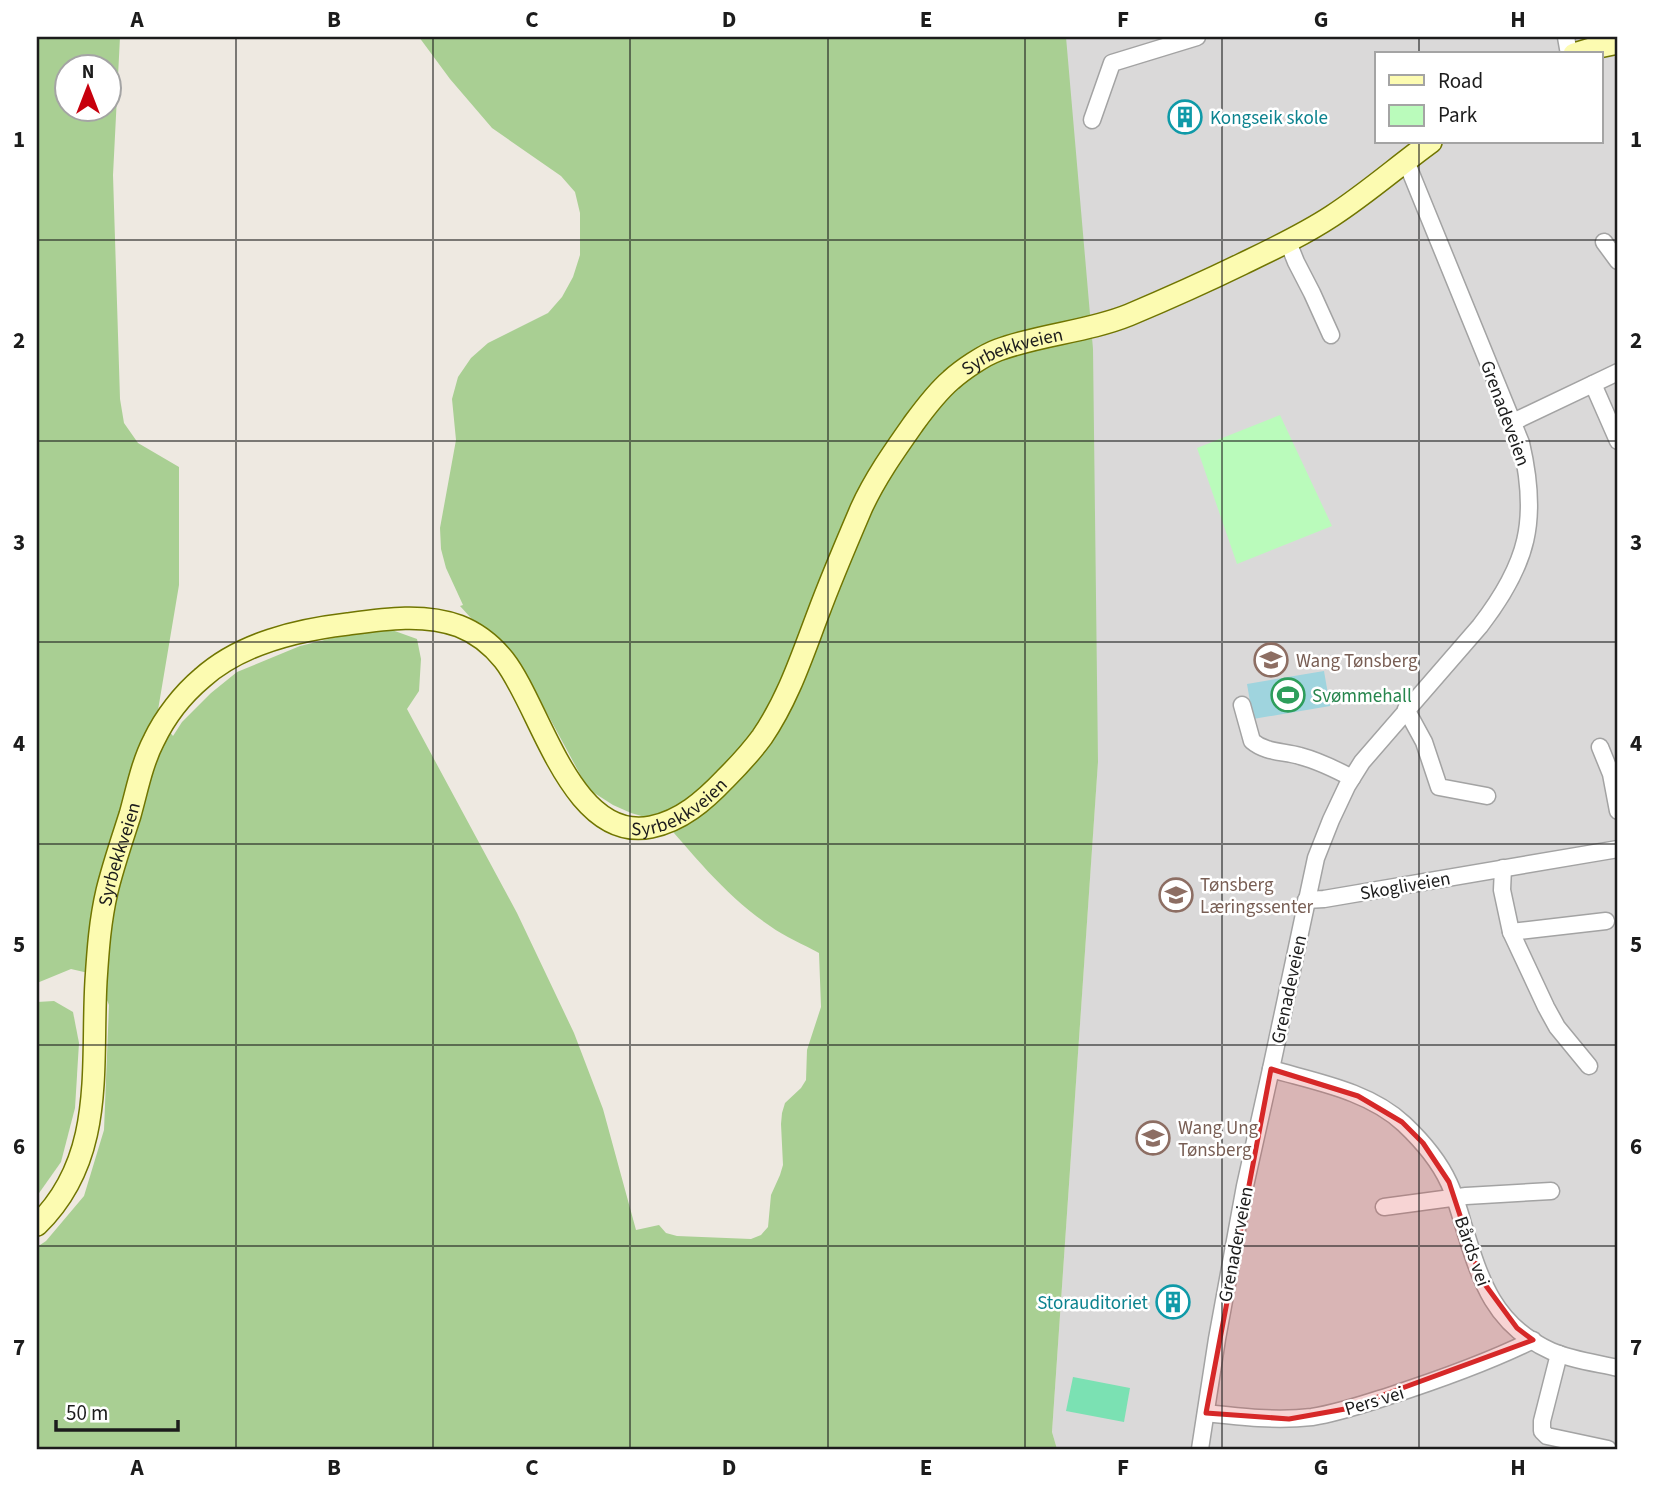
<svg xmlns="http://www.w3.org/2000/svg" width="1655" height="1486" font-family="'Source Sans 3',sans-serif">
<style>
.residential{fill:#dad9d9;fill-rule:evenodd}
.forest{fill:#a9cf93;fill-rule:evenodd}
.park{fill:#bafbbb}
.pitch{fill:#7be1b3}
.water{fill:#9fd4de}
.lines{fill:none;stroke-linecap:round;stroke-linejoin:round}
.minor-casing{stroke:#a3a3a3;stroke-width:19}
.secondary-casing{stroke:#707501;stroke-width:24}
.minor{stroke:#fff;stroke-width:16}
.secondary{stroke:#fcfbb1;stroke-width:21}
.marked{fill:#d62828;fill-opacity:0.2;stroke:#d62828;stroke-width:5;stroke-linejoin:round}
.grid{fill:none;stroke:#1c1c1c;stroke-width:2;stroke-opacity:0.55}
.labels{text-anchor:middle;stroke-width:5;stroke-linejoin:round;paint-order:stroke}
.culture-label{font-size:19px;fill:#0d838f;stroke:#fff;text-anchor:start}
.street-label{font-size:19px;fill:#1c1c1c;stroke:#fff}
.education-label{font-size:19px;fill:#785e54;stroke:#fff;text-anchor:start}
.leisure-label{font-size:19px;fill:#27864d;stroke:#fff;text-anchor:start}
.neatline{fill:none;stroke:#1c1c1c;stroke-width:2.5}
.grid-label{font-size:23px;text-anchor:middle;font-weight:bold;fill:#1c1c1c}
</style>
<rect width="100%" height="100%" fill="#eee9e1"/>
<!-- residential -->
<path class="residential" d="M 1060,37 L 1618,37 L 1618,1449 L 1057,1449 L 1052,1432 L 1098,761 ZM 1377,54 L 1601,54 L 1601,142 L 1377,142 Z"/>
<!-- forest -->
<g class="forest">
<path d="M 37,37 L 120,37 L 113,175 L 120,399 L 124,423 L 138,443 L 179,467 L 179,585 L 157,716 L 173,736 L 182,722 L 211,693 L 237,672 L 300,646 L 357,632 L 392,630 L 417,639 L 421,659 L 419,691 L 407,709 L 517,913 L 574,1033 L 603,1109 L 636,1230 L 659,1225 L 666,1233 L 677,1236 L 751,1239 L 761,1235 L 768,1227 L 771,1195 L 780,1175 L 783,1165 L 781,1124 L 782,1113 L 785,1103 L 801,1088 L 806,1080 L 807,1050 L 821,1007 L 819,953 C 803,944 785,937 770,926 C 727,897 692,854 658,814 L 645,817 L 631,813 L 613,805 L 588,789 L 528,678 L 503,647 L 470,617 L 460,606 L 463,605 L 446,568 L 441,549 L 440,528 L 456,440 L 452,399 L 458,377 L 471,358 L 488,343 L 548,313 L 562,297 L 573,277 L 580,255 L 580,213 L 575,192 L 561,176 L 492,128 L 450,79 L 419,37 L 1066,37 L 1093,349 L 1098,762 L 1052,1432 L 1057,1449 L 37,1449 L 37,1247 L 46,1241 L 84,1196 L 104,1130 L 109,1005 L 97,975 L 71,969 L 37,983 ZM 66,66 L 108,66 L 108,108 L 66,108 Z"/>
<polygon points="54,1001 73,1012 79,1043 75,1108 61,1162 37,1196 37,1002"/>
</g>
<!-- park -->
<polygon class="park" points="1280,415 1332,526 1237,564 1197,448"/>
<!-- pitch -->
<polygon class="pitch" points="1073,1377 1130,1388 1124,1422 1066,1411"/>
<!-- water -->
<polygon class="water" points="1324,671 1330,706 1253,719 1247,684"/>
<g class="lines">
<defs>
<g id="minor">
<polyline points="1566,37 1569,54"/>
<polyline points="1092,120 1112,63 1197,37"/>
<polyline points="1288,242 1296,262 1312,293 1331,335"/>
<polyline points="1604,242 1618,261"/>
<polyline points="1593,384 1618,441"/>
<polyline points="1513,422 1618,372"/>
<path d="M 1242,705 L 1252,741 C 1266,753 1284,751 1300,756 C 1319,761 1335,769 1352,778"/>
<polyline points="1406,709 1424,742 1439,787 1487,796"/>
<polyline points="1600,747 1611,774 1618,811"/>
<polyline points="1503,868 1502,890 1511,932 1546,1007 1557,1027 1589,1066"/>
<polyline points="1306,900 1324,899 1618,849"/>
<polyline points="1511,932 1606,921"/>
<path d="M 1271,1069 L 1316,858 L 1331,820 L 1347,786 L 1362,762 L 1480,626 C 1528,564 1539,520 1521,443 L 1406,161"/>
<polyline points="1384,1207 1466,1196 1551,1191"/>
<polyline points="1559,1354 1542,1421 1542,1431 1547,1436 1608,1449"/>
<path d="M 1206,1413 C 1241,1417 1276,1421 1312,1417 C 1338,1413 1364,1404 1389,1396 C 1438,1380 1487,1363 1533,1340"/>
<path d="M 1200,1449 L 1217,1339 L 1245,1186 L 1271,1069 C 1316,1082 1369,1091 1404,1124 C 1422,1141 1439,1161 1449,1183 C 1455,1196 1459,1210 1463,1224 C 1480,1279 1493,1325 1551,1351 C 1572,1360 1596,1363 1618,1368"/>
</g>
<g id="secondary">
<polyline points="1574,54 1594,48 1618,43"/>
<path id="s1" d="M 37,1225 C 106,1158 91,1068 96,981 C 98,950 100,921 107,891 C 113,866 122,840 130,815 C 137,790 142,763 154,740 C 165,717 183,694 202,678 C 241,643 297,630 348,624 C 384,619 424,613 459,626 C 477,633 492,645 504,660 C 541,707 571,843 651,827 C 681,821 704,801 725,779 C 738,766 751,752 762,737 C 788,699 802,656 818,614 C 831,579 846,544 861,509 C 875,478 895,450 914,423 C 925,408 937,392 951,380 C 962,370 984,355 998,350 C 1041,334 1087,332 1129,315 C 1167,299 1205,282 1242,264 C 1273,249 1303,235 1332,216 C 1366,194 1398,166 1431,142"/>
</g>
</defs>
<!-- minor casing -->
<use href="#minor" class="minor-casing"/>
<!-- secondary casing -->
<use href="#secondary" class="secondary-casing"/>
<!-- minor -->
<use href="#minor" class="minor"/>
<!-- secondary -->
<use href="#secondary" class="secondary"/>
</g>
<!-- marked area -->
<path class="marked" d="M 1271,1069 L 1358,1096 L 1402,1122 L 1423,1143 L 1449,1182 L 1481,1279 L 1517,1328 L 1533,1340 L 1345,1409 L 1289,1419 L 1206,1413 Z"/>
<!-- grid -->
<path class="grid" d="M 236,37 L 236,1449M 433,37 L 433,1449M 630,37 L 630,1449M 828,37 L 828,1449M 1025,37 L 1025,1449M 1222,37 L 1222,1449M 1419,37 L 1419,54M 1419,142 L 1419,1449M 37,240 L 1618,240M 37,441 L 1618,441M 37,642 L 1618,642M 37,844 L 1618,844M 37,1045 L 1618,1045M 37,1246 L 1618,1246"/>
<!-- icons -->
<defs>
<symbol id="building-ring" viewBox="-11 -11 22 22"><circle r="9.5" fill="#fff" stroke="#0f9aa8" stroke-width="1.5"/><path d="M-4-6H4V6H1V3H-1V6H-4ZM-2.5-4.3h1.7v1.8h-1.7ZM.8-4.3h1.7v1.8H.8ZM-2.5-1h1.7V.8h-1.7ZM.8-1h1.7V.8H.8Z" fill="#0f9aa8"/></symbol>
<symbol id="school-ring" viewBox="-11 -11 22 22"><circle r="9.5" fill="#fff" stroke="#8d6e63" stroke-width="1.5"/><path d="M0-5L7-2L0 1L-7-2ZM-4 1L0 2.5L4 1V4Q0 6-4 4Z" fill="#8d6e63"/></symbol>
<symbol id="stadium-ring" viewBox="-11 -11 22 22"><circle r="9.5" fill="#fff" stroke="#2e9e5b" stroke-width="1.5"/><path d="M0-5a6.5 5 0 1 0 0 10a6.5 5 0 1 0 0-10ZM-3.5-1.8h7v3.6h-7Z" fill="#2e9e5b"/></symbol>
</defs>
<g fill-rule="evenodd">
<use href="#building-ring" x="1166" y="98" width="38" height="38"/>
<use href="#school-ring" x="1252" y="641" width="38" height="38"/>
<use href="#stadium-ring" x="1269" y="676" width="38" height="38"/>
<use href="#school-ring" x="1157" y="876" width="38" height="38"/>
<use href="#school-ring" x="1134" y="1119" width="38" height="38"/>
<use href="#building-ring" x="1154" y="1283" width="38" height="38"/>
</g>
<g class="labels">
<!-- culture labels -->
<g class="culture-label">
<text x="1210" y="124">Kongseik skole</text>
<text x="1148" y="1309" text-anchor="end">Storauditoriet</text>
</g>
<!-- street labels -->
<g class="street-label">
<text dy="7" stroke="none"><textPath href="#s1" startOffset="1773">Syrbekkveien</textPath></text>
<text transform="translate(1506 413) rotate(70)" y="7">Grenadeveien</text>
<text dy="7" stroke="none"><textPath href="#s1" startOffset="1185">Syrbekkveien</textPath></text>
<text dy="7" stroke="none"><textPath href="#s1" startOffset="388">Syrbekkveien</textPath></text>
<text transform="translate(1405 885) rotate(-10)" y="7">Skogliveien</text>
<text transform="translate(1288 989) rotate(-78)" y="7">Grenadeveien</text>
<text transform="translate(1235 1244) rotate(-79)" y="7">Grenaderveien</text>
<text transform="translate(1473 1251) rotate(71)" y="7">Bårds vei</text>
<text transform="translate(1374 1400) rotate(-17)" y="7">Pers vei</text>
</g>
<!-- education labels -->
<g class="education-label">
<text x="1296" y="667">Wang Tønsberg</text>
<text x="1200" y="891">Tønsberg<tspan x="1200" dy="22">Læringssenter</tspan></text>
<text x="1178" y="1134">Wang Ung<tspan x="1178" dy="22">Tønsberg</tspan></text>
</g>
<!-- leisure labels -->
<g class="leisure-label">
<text x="1312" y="702">Svømmehall</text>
</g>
</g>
<!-- border -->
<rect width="1655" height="1486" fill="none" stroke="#ffffff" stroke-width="77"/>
<!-- legend -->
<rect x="1375" y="52" width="228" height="91" fill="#ffffff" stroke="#a4a4a4" stroke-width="2"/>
<rect x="1389" y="75" width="35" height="10" fill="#fcfbb1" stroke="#a4a4a4" stroke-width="2"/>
<text x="1438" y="88" font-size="21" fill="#1c1c1c">Road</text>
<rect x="1389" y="105" width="35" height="21" fill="#bafbbb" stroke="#a4a4a4" stroke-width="2"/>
<text x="1438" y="122" font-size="21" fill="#1c1c1c">Park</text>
<!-- north arrow -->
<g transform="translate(88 88)"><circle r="33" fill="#ffffff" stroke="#a4a4a4" stroke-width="2"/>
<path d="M0-5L12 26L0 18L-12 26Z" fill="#c7000d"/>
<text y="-10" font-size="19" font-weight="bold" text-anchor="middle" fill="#1c1c1c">N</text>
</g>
<!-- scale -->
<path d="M56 1420v10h122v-10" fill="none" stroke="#1c1c1c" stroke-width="3.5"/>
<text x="66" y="1420" font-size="21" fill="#1c1c1c" stroke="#ffffff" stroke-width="5" paint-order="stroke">50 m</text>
<rect x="38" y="38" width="1578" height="1410" class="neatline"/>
<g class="grid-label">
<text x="137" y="27">A</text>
<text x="334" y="27">B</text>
<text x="532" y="27">C</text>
<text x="729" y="27">D</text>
<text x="926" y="27">E</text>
<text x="1123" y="27">F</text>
<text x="1321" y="27">G</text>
<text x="1518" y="27">H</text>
<text x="19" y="147">1</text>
<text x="1636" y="147">1</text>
<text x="19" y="348">2</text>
<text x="1636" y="348">2</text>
<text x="19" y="550">3</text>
<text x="1636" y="550">3</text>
<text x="19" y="751">4</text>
<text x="1636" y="751">4</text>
<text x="19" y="952">5</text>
<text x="1636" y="952">5</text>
<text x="19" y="1154">6</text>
<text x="1636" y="1154">6</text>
<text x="19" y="1355">7</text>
<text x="1636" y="1355">7</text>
<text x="137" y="1475">A</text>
<text x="334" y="1475">B</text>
<text x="532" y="1475">C</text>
<text x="729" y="1475">D</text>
<text x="926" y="1475">E</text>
<text x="1123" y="1475">F</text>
<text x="1321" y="1475">G</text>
<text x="1518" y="1475">H</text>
</g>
</svg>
